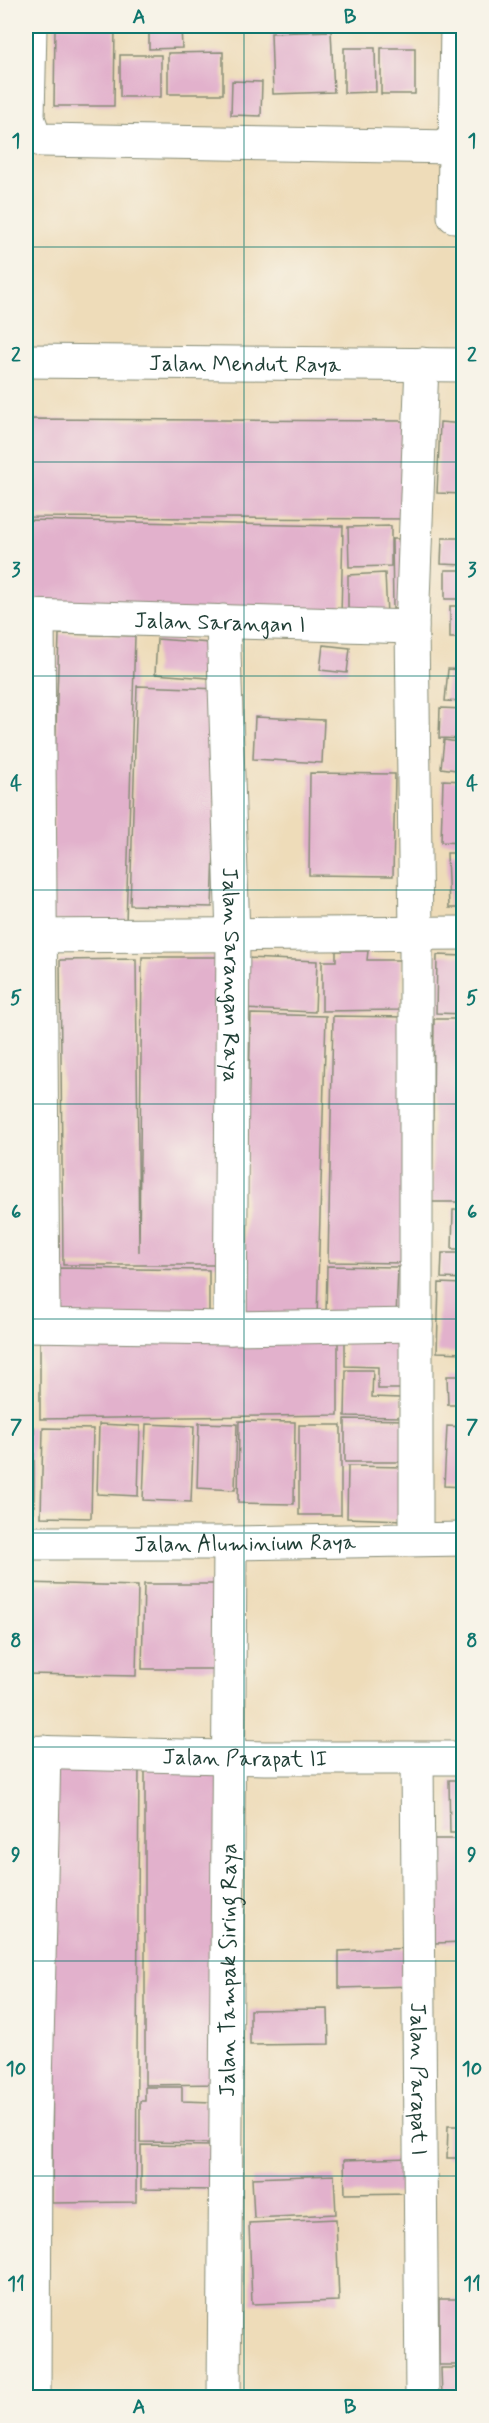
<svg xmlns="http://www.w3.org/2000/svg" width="489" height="2423" font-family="Mynerve,sans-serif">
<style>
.building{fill:#e2b1cc}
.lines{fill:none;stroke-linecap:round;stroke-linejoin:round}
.minor-casing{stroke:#868c76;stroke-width:35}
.minor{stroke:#fff;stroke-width:33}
.grid{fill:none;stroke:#0f766e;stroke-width:1.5;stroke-opacity:0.55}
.labels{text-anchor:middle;stroke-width:4.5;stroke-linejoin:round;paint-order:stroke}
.street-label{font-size:22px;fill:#1f3d34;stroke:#f7f3e8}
.neatline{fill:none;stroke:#0f766e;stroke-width:2}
.grid-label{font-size:20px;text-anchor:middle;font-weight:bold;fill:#0f766e}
</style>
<rect width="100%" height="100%" fill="#f7f3e8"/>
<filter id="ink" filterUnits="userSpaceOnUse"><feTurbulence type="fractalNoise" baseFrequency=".0167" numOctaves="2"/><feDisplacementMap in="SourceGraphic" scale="12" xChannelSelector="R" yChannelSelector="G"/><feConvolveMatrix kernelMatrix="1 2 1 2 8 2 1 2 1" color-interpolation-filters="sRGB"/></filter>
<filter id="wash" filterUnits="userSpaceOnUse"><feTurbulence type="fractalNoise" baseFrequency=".008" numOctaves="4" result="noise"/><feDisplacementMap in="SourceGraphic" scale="24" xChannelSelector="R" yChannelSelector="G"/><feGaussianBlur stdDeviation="1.35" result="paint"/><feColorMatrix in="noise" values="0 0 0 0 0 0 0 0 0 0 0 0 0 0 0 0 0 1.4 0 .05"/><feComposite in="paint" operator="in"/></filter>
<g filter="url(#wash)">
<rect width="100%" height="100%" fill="#eedcb9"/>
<g id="blocks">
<!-- building -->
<g class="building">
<polygon points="55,26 115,26 114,106 54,106"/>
<polygon points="149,26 181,26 182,48 149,49"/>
<rect x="184" y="26" width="42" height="5"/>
<polygon points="331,31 334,92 273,94 271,33"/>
<polygon points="344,48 375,48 376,92 344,93"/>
<rect x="381" y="48" width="34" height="46"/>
<polygon points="223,52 223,94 168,94 168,53"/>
<rect x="120" y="55" width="41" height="42"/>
<polygon points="232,81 262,82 261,116 231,115"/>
<polygon points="26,419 415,421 414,519 26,517"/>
<polygon points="440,422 464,424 464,494 437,493"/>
<polygon points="26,520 343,526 341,617 26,611"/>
<polygon points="391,526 391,566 349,567 348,527"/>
<polygon points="442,538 464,538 464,565 441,564"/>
<polygon points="392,539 407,539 408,609 393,609"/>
<rect x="445" y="570" width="19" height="29"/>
<polygon points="385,573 387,615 348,616 348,575"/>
<rect x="450" y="606" width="14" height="32"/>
<polygon points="59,634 135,636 126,923 50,921"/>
<polygon points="157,639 210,643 208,678 155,674"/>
<polygon points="323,645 350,648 347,673 320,670"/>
<polygon points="448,669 464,670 464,702 445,701"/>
<polygon points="137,686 220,689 212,907 130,905"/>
<polygon points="440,708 464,709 464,739 439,738"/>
<polygon points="255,717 324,720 322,763 253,759"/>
<polygon points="444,740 464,743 464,771 441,768"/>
<polygon points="310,773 395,774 393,876 309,875"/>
<polygon points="443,780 464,781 464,843 441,842"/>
<polygon points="447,853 464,853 464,908 449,908"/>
<polygon points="336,951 368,951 367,960 401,960 400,1010 322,1011 322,961 336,961"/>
<polygon points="437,955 464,956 464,1014 436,1013"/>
<polygon points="142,957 223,957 219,1265 63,1265 60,960 136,959 139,1252"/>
<polygon points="244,958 317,961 315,1012 242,1009"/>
<polygon points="251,1014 326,1016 317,1317 242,1315"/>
<polygon points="333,1016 410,1017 405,1263 328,1262"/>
<polygon points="434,1019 464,1019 464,1202 432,1202"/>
<polygon points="453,1210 464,1210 464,1249 452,1249"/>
<polygon points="442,1253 464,1253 464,1279 441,1278"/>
<polygon points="327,1266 398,1267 396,1317 326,1315"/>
<polygon points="59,1268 209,1270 209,1318 58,1316"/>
<polygon points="439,1283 464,1284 464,1353 437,1352"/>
<polygon points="338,1333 338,1415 40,1419 40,1337"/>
<polygon points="345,1336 402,1337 401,1389 378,1389 378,1367 345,1366"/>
<polygon points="346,1370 373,1370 372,1397 401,1398 400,1417 345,1416"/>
<polygon points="447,1376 464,1376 464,1405 448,1405"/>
<polygon points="345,1419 408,1420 408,1462 345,1462"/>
<polygon points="239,1421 295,1422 294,1504 238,1503"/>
<polygon points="199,1423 237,1424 235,1490 197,1488"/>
<polygon points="99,1424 140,1426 138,1496 97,1494"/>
<polygon points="146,1424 194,1426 191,1502 143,1500"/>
<rect x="299" y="1425" width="42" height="90"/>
<polygon points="447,1426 464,1427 464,1487 444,1486"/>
<rect x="26" y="1427" width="8" height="85"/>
<polygon points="43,1428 93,1429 91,1518 41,1517"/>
<polygon points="348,1466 406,1467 404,1520 347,1518"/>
<polygon points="26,1583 138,1586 136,1676 26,1674"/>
<polygon points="144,1584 217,1584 216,1669 142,1669"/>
<polygon points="54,1765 139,1765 136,2202 52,2203"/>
<polygon points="145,1768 222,1768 221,2084 145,2085"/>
<polygon points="449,1780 464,1780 464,1833 450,1833"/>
<polygon points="434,1839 464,1839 464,1942 435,1943"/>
<polygon points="413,1948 414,1986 339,1988 339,1951"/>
<polygon points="328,2009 329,2044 250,2045 250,2010"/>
<polygon points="145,2087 182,2087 182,2101 213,2102 213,2143 140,2142 140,2101 145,2101"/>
<polygon points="448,2126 464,2126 464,2158 447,2158"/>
<polygon points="141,2145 214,2146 214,2190 141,2189"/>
<polygon points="410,2158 411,2193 345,2194 344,2160"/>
<polygon points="334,2175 336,2214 254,2218 252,2178"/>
<polygon points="336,2219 339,2301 252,2304 249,2223"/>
<rect x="439" y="2299" width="25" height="66"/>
<polygon points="441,2368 464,2368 464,2397 442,2397"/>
</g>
</g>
</g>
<g filter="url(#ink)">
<use href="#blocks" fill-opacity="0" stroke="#868c76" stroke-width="1.5"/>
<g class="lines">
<defs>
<g id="minor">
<polyline points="30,26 28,118 34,135 41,140 455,147"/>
<polyline points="454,216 457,26"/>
<path id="s1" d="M 26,361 L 464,365"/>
<path id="s2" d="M 26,616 L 412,627"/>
<polyline points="38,617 43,1325"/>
<path id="s3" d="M 223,621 L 233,936 L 230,1328"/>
<polyline points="26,936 464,933"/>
<polyline points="26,1325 230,1328 416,1325"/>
<polyline points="416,1539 416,933 412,627 422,364"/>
<path id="s4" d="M 26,1543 L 230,1543 L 464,1539"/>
<path id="s5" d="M 26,1752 L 265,1758 L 464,1758"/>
<path id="s6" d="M 417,1759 L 422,2398"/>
<polyline points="34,2398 35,2126 44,1752"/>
<path id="s7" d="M 224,2398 L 230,1543"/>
</g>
</defs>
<!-- minor casing -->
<use href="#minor" class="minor-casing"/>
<!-- minor -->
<use href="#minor" class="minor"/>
</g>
</g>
<!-- grid -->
<path class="grid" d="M 244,26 L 244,2398M 26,247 L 464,247M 26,462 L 464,462M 26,676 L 464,676M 26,890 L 464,890M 26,1104 L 464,1104M 26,1319 L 464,1319M 26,1533 L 464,1533M 26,1747 L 464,1747M 26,1961 L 464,1961M 26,2176 L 464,2176"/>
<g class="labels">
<!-- street labels -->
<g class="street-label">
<text dy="8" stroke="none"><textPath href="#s1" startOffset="219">Jalan Mendut Raya</textPath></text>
<text dy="8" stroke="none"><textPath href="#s2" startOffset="194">Jalan Sarangan I</textPath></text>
<text dy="8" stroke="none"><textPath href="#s3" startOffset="354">Jalan Sarangan Raya</textPath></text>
<text dy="8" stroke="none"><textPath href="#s4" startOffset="219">Jalan Aluminium Raya</textPath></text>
<text dy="8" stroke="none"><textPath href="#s5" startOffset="219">Jalan Parapat II</textPath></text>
<text dy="8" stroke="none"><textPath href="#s7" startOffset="428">Jalan Tampak Siring Raya</textPath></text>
<text dy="8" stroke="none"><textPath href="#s6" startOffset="320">Jalan Parapat I</textPath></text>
</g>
</g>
<!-- margin -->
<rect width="489" height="2423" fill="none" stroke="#f7f3e8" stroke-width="66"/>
<rect x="33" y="33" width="423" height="2357" class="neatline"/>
<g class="grid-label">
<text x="139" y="23">A</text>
<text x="350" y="23">B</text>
<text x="16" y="147">1</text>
<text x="472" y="147">1</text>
<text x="16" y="361">2</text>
<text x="472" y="361">2</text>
<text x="16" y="576">3</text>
<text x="472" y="576">3</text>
<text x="16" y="790">4</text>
<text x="472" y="790">4</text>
<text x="16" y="1004">5</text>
<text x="472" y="1004">5</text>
<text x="16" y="1218">6</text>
<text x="472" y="1218">6</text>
<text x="16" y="1433">7</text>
<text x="472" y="1433">7</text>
<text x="16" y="1647">8</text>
<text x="472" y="1647">8</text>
<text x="16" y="1861">9</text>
<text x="472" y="1861">9</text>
<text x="16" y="2075">10</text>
<text x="472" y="2075">10</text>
<text x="16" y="2290">11</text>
<text x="472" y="2290">11</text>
<text x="139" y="2413">A</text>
<text x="350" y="2413">B</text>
</g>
</svg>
